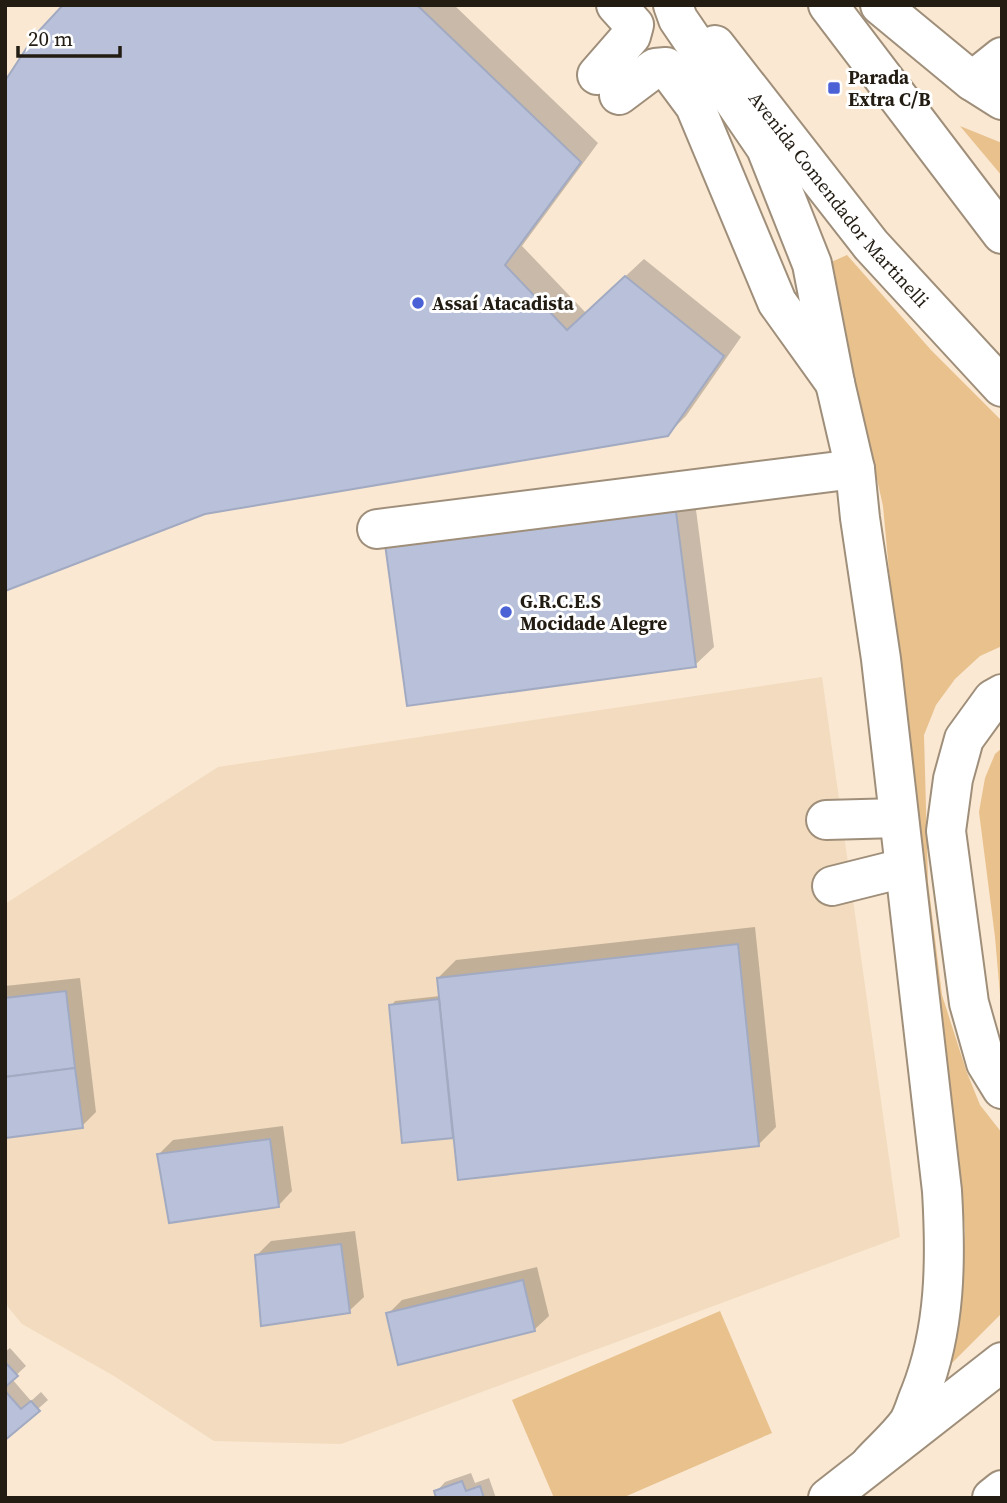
<svg xmlns="http://www.w3.org/2000/svg" width="1007" height="1503" font-family="'Source Serif 4',serif">
<style>
.built{fill:#f2dbbe}
.green{fill:#e8c18d}
.shadow{fill:#0003}
.building{fill:#b9c1da;stroke:#a2aac2;stroke-width:2}
.lines{fill:none;stroke-linecap:round;stroke-linejoin:round}
.minor-casing{stroke:#9f8f7a;stroke-width:42}
.major-casing{stroke:#9f8f7a;stroke-width:42}
.highway-casing{stroke:#9f8f7a;stroke-width:42}
.minor{stroke:#fff;stroke-width:38}
.major{stroke:#fff;stroke-width:38}
.highway{stroke:#fff;stroke-width:38}
.poi-dot{fill:#4b61d6;stroke:#fff;stroke-width:2.5}
.labels{text-anchor:middle;stroke-width:6;stroke-linejoin:round;paint-order:stroke}
.poi-label{font-size:19px;font-weight:bold;fill:#221c13;stroke:#fff;text-anchor:start}
.street-label{font-size:19px;fill:#221c13;stroke:#fff}
</style>
<rect width="100%" height="100%" fill="#fae8d2"/>
<!-- built -->
<polygon class="built" points="822,677 900,1237 341,1444 214,1441 114,1376 22,1324 8,1307 5,1296 5,904 218,767"/>
<!-- green -->
<g class="green">
<polygon points="960,126 1002,143 1002,176"/>
<polygon points="847,255 931,350 1002,421 1002,646 980,656 955,679 936,705 924,735 928,882 942,995 966,1070 980,1105 1002,1133 1002,1313 940,1375 962,1277 965,1232 962,1190 916,864 883,506 829,263"/>
<polygon points="1002,748 1002,1018 995,937 979,812 985,778 995,754"/>
<polygon points="720,1311 772,1433 622,1498 554,1498 512,1400"/>
</g>
<!-- shadow -->
<g class="shadow">
<polygon points="65,5 454,5 598,143 522,246 586,313 644,259 741,337 686,416 667,435"/>
<polygon points="693,487 714,647 695,665 409,704"/>
<polygon points="755,927 776,1127 758,1145 455,1136 403,1141 391,1006 395,1001 440,996 438,978 456,960"/>
<polygon points="80,978 96,1112 82,1126 5,1136 5,986"/>
<polygon points="283,1126 292,1191 278,1206 159,1154 173,1140"/>
<polygon points="355,1231 364,1297 349,1311 257,1255 271,1241"/>
<polygon points="537,1267 549,1316 534,1330 388,1314 402,1300"/>
<polygon points="10,1348 26,1366 12,1379 31,1401 41,1392 48,1400 5,1438 5,1352"/>
<polygon points="471,1473 475,1483 489,1478 496,1498 436,1498 436,1492 445,1482"/>
</g>
<!-- building -->
<g class="building">
<polygon points="63,5 417,5 581,162 505,265 567,330 625,276 724,356 668,436 205,514 5,591 5,81 35,35"/>
<polygon points="675,504 696,667 407,706 385,544"/>
<polygon points="738,944 759,1146 458,1180 437,978"/>
<polygon points="66,991 75,1068 5,1077 5,998"/>
<polygon points="439,999 453,1138 402,1143 389,1005"/>
<polygon points="75,1068 83,1128 5,1138 5,1077"/>
<polygon points="270,1139 279,1207 169,1223 157,1154"/>
<polygon points="341,1244 350,1313 261,1326 255,1255"/>
<polygon points="523,1280 535,1331 398,1365 386,1313"/>
<polygon points="5,1362 18,1376 5,1387"/>
<polygon points="5,1391 21,1409 31,1401 40,1411 5,1440"/>
<polygon points="462,1481 466,1491 480,1486 484,1498 436,1498 434,1491"/>
</g>
<g class="lines">
<defs>
<g id="minor">
<polyline points="597,75 631,36 634,25 616,5"/>
<polyline points="972,81 1002,57"/>
<polyline points="619,95 655,68 666,67 695,106 777,302 835,383"/>
<polyline points="377,529 855,469"/>
<polyline points="826,820 898,818"/>
<polyline points="832,886 904,868"/>
</g>
<g id="major">
<polyline points="828,5 1002,234"/>
<path id="s1" d="M 715,45 L 871,245 L 1002,387"/>
</g>
<g id="highway">
<path d="M 673,5 L 678,19 L 766,148 L 812,264 L 835,383 L 855,469 L 860,518 L 881,659 L 942,1191 C 946,1259 946,1329 920,1394 C 916,1403 913,1415 908,1423 C 897,1438 883,1450 871,1463"/>
<polyline points="880,5 972,81 1002,100"/>
<polyline points="1002,694 993,699 964,739 953,779 946,831 969,1003 986,1063 1002,1089"/>
<polyline points="828,1498 1002,1362"/>
<polyline points="992,1498 1002,1490"/>
</g>
</defs>
<!-- minor casing -->
<use href="#minor" class="minor-casing"/>
<!-- major casing -->
<use href="#major" class="major-casing"/>
<!-- highway casing -->
<use href="#highway" class="highway-casing"/>
<!-- minor -->
<use href="#minor" class="minor"/>
<!-- major -->
<use href="#major" class="major"/>
<!-- highway -->
<use href="#highway" class="highway"/>
</g>
<!-- markers -->
<g class="poi-dot">
<rect x="827" y="81" width="14" height="14" rx="3.5"/>
<circle cx="418" cy="303" r="7"/>
<circle cx="506" cy="612" r="7"/>
</g>
<g class="labels">
<!-- poi labels -->
<g class="poi-label">
<text x="848" y="84">Parada<tspan x="848" dy="22">Extra C/B</tspan></text>
<text x="432" y="310">Assaí Atacadista</text>
<text x="520" y="608">G.R.C.E.S<tspan x="520" dy="22">Mocidade Alegre</tspan></text>
</g>
<!-- street labels -->
<g class="street-label">
<text dy="7" stroke="none"><textPath href="#s1" startOffset="198">Avenida Comendador Martinelli</textPath></text>
</g>
</g>
<!-- border -->
<rect width="1007" height="1503" fill="none" stroke="#221c13" stroke-width="14"/>
<!-- scale -->
<path d="M18 46v10h102v-10" fill="none" stroke="#221c13" stroke-width="3.5"/>
<text x="28" y="46" font-size="21" fill="#221c13" stroke="#ffffff" stroke-width="5" paint-order="stroke">20 m</text>
</svg>
